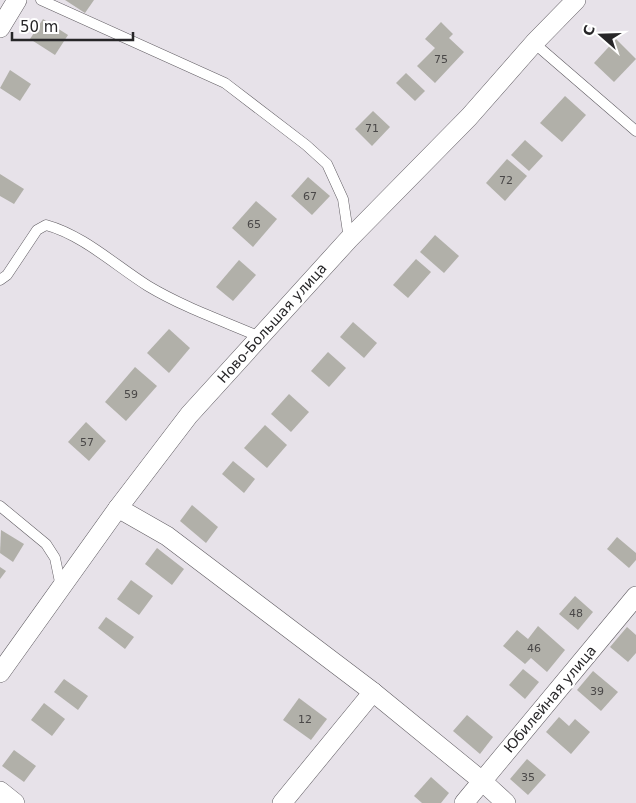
<svg xmlns="http://www.w3.org/2000/svg" width="636" height="803" font-family="'DejaVu Sans',sans-serif">
<style>
.building{fill:#b1b0a9}
.lines{fill:none;stroke-linecap:round;stroke-linejoin:round}
.service-casing{stroke:#605c62;stroke-width:11}
.minor-casing{stroke:#605c62;stroke-width:20}
.service{stroke:#fff;stroke-width:10}
.minor{stroke:#fff;stroke-width:19}
.labels{text-anchor:middle;stroke-width:5;stroke-linejoin:round;paint-order:stroke}
.number-label{font-size:11px;fill:#4a4848}
.street-label{font-size:14px;fill:#272628;stroke:#fff}
</style>
<rect width="100%" height="100%" fill="#e7e2e9"/>
<!-- building -->
<g class="building">
<polygon points="65,0 94,0 85,13"/>
<polygon points="43,19 68,35 55,55 30,39"/>
<polygon points="441,22 453,34 449,38 464,52 435,83 417,66 435,48 425,39"/>
<polygon points="616,39 636,59 614,82 594,63"/>
<polygon points="10,70 31,84 20,101 0,88"/>
<polygon points="406,73 425,91 415,101 396,83"/>
<polygon points="565,96 586,115 562,142 540,123"/>
<polygon points="373,111 390,127 372,146 355,129"/>
<polygon points="525,140 543,156 529,171 511,155"/>
<polygon points="507,159 527,176 505,201 486,183"/>
<polygon points="0,174 24,189 14,204 0,196"/>
<polygon points="308,177 330,196 312,215 291,196"/>
<polygon points="256,201 277,219 253,247 232,228"/>
<polygon points="435,235 459,256 444,273 420,252"/>
<polygon points="416,259 431,272 408,298 393,285"/>
<polygon points="239,260 256,275 233,301 216,287"/>
<polygon points="353,322 377,343 364,358 340,337"/>
<polygon points="169,329 190,348 169,373 147,353"/>
<polygon points="328,352 346,368 329,387 311,371"/>
<polygon points="135,367 157,386 126,421 105,402"/>
<polygon points="289,394 309,412 291,432 271,414"/>
<polygon points="86,422 106,441 89,461 68,442"/>
<polygon points="265,425 287,445 267,468 244,448"/>
<polygon points="233,461 255,479 244,493 222,474"/>
<polygon points="192,505 218,527 206,543 180,521"/>
<polygon points="1,530 24,544 13,562 0,553"/>
<polygon points="617,537 636,553 636,560 629,568 607,549"/>
<polygon points="157,548 184,569 172,585 145,564"/>
<polygon points="0,567 6,571 0,579"/>
<polygon points="131,580 153,596 139,615 117,599"/>
<polygon points="575,596 593,612 578,630 559,614"/>
<polygon points="106,617 134,637 125,649 98,628"/>
<polygon points="538,626 565,650 547,672 531,658 525,664 503,646 517,630 528,639"/>
<polygon points="627,627 636,635 636,653 628,662 610,647"/>
<polygon points="523,669 539,682 525,699 509,685"/>
<polygon points="593,671 618,692 601,711 577,690"/>
<polygon points="64,679 88,696 78,710 54,692"/>
<polygon points="299,698 327,719 311,740 283,720"/>
<polygon points="44,703 65,719 52,736 31,720"/>
<polygon points="467,715 493,737 480,754 453,731"/>
<polygon points="559,717 569,726 575,719 590,732 571,754 546,732"/>
<polygon points="14,750 36,766 24,782 2,766"/>
<polygon points="527,759 546,775 528,795 510,779"/>
<polygon points="431,777 449,793 441,803 422,803 414,796"/>
</g>
<g class="lines">
<defs>
<g id="service">
<polyline points="41,0 225,83 306,145 327,164 343,199 349,239"/>
<polyline points="534,43 636,131"/>
<path d="M 0,280 L 7,275 L 37,230 L 46,225 C 83,235 116,266 148,286 C 183,307 223,321 260,337"/>
<polyline points="0,506 46,544 55,558 61,587"/>
</g>
<g id="minor">
<polyline points="0,28 17,0"/>
<polyline points="118,508 167,536 373,692 482,781 506,803"/>
<polyline points="0,673 118,508 189,415 349,239 469,117 534,43 576,0"/>
<polyline points="0,791 15,803"/>
<polyline points="282,803 373,692"/>
<polyline points="464,803 636,596"/>
</g>
</defs>
<!-- service casing -->
<use href="#service" class="service-casing"/>
<!-- minor casing -->
<use href="#minor" class="minor-casing"/>
<!-- service -->
<use href="#service" class="service"/>
<!-- minor -->
<use href="#minor" class="minor"/>
</g>
<g class="labels">
<!-- number labels -->
<g class="number-label">
<text x="441" y="63">75</text>
<text x="372" y="132">71</text>
<text x="506" y="184">72</text>
<text x="310" y="200">67</text>
<text x="254" y="228">65</text>
<text x="131" y="398">59</text>
<text x="87" y="446">57</text>
<text x="576" y="617">48</text>
<text x="534" y="652">46</text>
<text x="597" y="695">39</text>
<text x="305" y="723">12</text>
<text x="528" y="781">35</text>
</g>
<!-- street labels -->
<g class="street-label">
<text transform="translate(272 323) rotate(-48)" y="5">Ново-Большая улица</text>
<text transform="translate(550 699) rotate(-50)" y="5">Юбилейная улица</text>
</g>
</g>
<!-- north arrow -->
<g transform="translate(601 35) rotate(290)" stroke="#ffffff" stroke-width="4" paint-order="stroke">
<path d="M0-4L9 19L0 12L-9 19Z" fill="#272628"/>
<text y="-8" font-size="14" font-weight="bold" text-anchor="middle" fill="#272628">С</text>
</g>
<!-- scale -->
<path d="M12 32v8h121v-8" fill="none" stroke="#272628" stroke-width="2.5"/>
<text x="20" y="32" font-size="15" fill="#272628" stroke="#ffffff" stroke-width="4" paint-order="stroke">50 m</text>
</svg>
